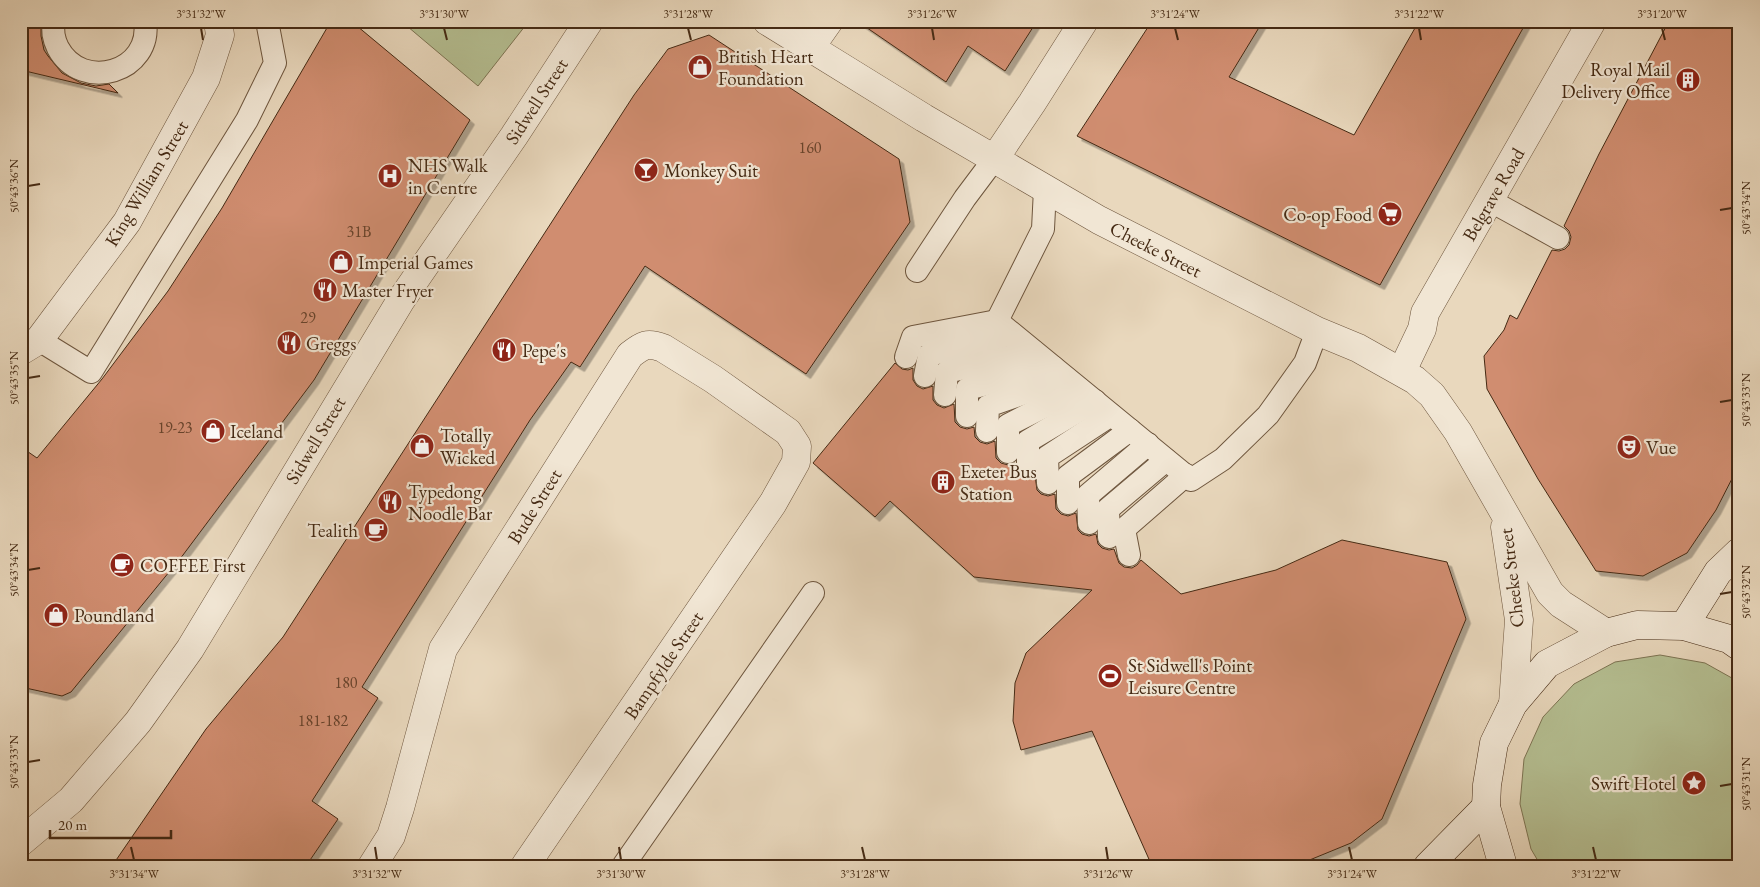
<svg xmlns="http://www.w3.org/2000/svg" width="1760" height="887" font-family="'EB Garamond',serif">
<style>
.green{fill:#b5bf92;stroke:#7d7453}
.building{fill:#d08d70;stroke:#452a14;filter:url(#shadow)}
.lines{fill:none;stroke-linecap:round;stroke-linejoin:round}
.service-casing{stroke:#6e563e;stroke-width:24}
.minor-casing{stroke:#6e563e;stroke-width:29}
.secondary-casing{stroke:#452a14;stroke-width:29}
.service{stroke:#f1e6d4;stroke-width:22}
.minor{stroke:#f1e6d4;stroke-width:28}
.secondary{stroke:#f1e6d4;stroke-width:28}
.ticks{fill:none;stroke:#452a14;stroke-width:2}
.labels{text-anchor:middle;stroke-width:4.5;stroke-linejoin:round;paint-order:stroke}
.number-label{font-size:16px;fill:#68432b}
.poi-label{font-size:19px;fill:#452a14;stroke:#f1e6d4;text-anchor:start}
.street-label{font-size:19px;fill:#452a14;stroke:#f1e6d4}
.neatline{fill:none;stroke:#452a14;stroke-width:2}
.ticks-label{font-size:12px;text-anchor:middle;fill:#452a14}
</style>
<defs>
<filter id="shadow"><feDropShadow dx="4.5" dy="4.5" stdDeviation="0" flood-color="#0004"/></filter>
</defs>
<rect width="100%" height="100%" fill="#e9d8bd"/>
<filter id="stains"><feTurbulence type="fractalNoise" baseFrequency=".004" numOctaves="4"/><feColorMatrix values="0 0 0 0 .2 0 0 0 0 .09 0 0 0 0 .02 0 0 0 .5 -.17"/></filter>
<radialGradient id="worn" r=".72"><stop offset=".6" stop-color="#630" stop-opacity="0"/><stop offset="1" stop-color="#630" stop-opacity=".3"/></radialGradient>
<!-- green -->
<g class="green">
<polygon points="401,21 529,21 478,86"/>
<polygon points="1660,655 1705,663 1739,682 1739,866 1541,866 1531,849 1520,804 1524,759 1543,717 1574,684 1615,662"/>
</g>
<!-- building -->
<g class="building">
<polygon points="21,21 41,21 41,36 44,50 48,56 62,73 81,83 96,86 109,84 118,93 21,70"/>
<polygon points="331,21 351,21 470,120 314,380 183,555 71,692 62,696 21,687 21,447 37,458 102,379 168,291 222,208"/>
<polygon points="857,21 1037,21 1005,71 968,46 946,82"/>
<polygon points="1152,21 1263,21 1229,77 1354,135 1419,21 1527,21 1380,285 1077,136"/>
<polygon points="1669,21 1739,21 1739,465 1716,510 1687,553 1643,576 1596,571 1538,479 1487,389 1484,356 1504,330 1510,315 1517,319 1552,250 1559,251 1565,249 1569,245 1571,237 1569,231 1564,226 1599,154"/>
<polygon points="709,35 899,159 910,222 806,374 645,266 580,367 571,362 530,420 362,687 378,698 312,801 338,819 306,866 112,866 206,729 283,637 634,95 668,49"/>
<polygon points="895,363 902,369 908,370 913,368 913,380 917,386 923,389 933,386 933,400 937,405 944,408 954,404 955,422 960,427 967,429 974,427 975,437 980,442 987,444 995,441 996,458 1001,463 1008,465 1015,463 1016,470 1021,475 1028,477 1035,475 1037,490 1041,494 1048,496 1055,494 1056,509 1061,514 1068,516 1076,513 1078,530 1082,534 1089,536 1096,534 1098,544 1102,548 1109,550 1114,549 1119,563 1124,567 1132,568 1137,565 1141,560 1181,594 1276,570 1342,540 1447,562 1466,619 1382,819 1351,843 1295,866 1152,866 1092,731 1021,750 1013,721 1015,683 1026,653 1092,590 974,577 890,501 875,517 813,463"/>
</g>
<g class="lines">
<defs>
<g id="service">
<path d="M 54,21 C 52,30 54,40 58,48 C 82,93 153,72 145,21"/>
<polyline points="1489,200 1558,238"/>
<polyline points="917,271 965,198 995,158"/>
<polyline points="997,321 1191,480 1223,459 1268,415 1305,363 1317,331"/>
<polyline points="997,321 1043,229 1045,189"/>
<polyline points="39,340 91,372 247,120 275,63 267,21"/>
<polyline points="906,357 913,337 997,321"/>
<polyline points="925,376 929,355 1012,334"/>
<polyline points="945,395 947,372 1033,351"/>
<polyline points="967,416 967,389 1053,367"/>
<polyline points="987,431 988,406 1066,378"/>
<polyline points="1008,452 1008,425 1079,389"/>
<polyline points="1028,464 1028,441 1095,401"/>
<polyline points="1048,483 1047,457 1111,415"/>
<polyline points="1068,503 1068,476 1130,430"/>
<polyline points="1089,523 1088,495 1148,444"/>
<polyline points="1109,537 1108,509 1166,460"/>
<polyline points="1129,555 1124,529 1186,475"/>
<polyline points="623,866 813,593"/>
</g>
<g id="minor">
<polyline points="767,21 924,118 1099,220 1317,331 1358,348 1415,380 1432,395 1458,432 1550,593 1561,604 1606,633"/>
<polyline points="810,48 829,21"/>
<polyline points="995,158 1032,103 1084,21"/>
<polyline points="21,351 39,340 127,222 206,78 220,35 218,21"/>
<polyline points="1402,371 1422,329 1425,313 1592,21"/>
<polyline points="1505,527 1519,620 1513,704"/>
<polyline points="21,842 71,800 138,722 190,649 401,300 514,136 589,21"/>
<path d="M 372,866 L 391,836 L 400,808 L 443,649 L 630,355 C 643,345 647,342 663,348 L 713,379 L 788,432 L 797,446 L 796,462 L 773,503 L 525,866"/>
</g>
<g id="secondary">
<polyline points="1684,626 1718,572 1739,552"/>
<polyline points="1428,866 1486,807"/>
<polyline points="1503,866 1486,807 1487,785 1494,743 1513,704 1547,664 1606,633 1637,625 1684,626 1729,639 1739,646"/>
</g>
</defs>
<!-- service casing -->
<use href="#service" class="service-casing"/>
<!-- minor casing -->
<use href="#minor" class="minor-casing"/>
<!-- secondary casing -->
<use href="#secondary" class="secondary-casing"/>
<!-- service -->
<use href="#service" class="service"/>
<!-- minor -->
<use href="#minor" class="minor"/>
<!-- secondary -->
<use href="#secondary" class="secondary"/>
</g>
<!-- ticks -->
<path class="ticks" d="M 201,28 L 203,40M 444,28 L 447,40M 688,28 L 691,40M 932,28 L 934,40M 1175,28 L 1178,40M 1419,28 L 1421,40M 1662,28 L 1665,40M 28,186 L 40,184M 1720,210 L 1732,208M 28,378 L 40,376M 1720,402 L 1732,400M 28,570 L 40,568M 1720,594 L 1732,592M 28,762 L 40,760M 1720,786 L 1732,784M 131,847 L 134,860M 375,847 L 377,860M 619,847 L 621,860M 862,847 L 865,860M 1106,847 L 1108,860M 1349,847 L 1352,860M 1593,847 L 1596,860"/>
<!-- icons -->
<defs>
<symbol id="shop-disc" viewBox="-11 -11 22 22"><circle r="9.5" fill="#8f2418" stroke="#f1e6d4"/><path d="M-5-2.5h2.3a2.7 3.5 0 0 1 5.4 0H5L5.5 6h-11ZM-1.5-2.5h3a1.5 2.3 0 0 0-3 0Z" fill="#fff"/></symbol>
<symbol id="building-disc" viewBox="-11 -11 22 22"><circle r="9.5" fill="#8f2418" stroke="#f1e6d4"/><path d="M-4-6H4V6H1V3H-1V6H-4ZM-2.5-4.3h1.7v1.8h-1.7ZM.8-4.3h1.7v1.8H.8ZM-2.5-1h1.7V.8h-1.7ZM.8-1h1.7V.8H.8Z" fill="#fff"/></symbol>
<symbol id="bar-disc" viewBox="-11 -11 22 22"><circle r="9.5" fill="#8f2418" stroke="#f1e6d4"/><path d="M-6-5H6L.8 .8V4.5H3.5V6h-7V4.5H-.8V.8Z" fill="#fff"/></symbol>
<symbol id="hospital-disc" viewBox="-11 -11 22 22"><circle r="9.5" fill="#8f2418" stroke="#f1e6d4"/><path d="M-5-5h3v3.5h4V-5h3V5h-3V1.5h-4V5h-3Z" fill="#fff"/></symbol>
<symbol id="supermarket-disc" viewBox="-11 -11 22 22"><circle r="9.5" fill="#8f2418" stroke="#f1e6d4"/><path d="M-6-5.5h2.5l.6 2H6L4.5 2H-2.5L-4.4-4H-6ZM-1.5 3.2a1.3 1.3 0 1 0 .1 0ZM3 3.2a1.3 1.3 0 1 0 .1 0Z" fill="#fff"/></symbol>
<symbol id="restaurant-disc" viewBox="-11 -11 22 22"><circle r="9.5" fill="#8f2418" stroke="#f1e6d4"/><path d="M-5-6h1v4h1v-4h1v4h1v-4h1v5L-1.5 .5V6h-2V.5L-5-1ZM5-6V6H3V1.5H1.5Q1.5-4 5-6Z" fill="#fff"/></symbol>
<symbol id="theatre-disc" viewBox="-11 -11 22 22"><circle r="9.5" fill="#8f2418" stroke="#f1e6d4"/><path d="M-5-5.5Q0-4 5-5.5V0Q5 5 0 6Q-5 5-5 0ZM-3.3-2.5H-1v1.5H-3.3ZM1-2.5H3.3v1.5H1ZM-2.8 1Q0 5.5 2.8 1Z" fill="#fff"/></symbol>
<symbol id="cafe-disc" viewBox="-11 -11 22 22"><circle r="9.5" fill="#8f2418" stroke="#f1e6d4"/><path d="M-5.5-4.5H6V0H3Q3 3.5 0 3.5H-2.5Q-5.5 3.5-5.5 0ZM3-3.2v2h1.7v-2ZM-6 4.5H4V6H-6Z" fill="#fff"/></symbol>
<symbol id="stadium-disc" viewBox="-11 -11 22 22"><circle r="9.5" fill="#8f2418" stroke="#f1e6d4"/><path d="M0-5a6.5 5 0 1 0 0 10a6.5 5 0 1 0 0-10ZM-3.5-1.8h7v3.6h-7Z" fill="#fff"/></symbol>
<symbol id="sight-disc" viewBox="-11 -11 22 22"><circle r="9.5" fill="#8f2418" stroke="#f1e6d4"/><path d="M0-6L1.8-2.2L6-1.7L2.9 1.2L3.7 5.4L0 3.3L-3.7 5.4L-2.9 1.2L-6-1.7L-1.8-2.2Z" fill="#fff"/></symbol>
</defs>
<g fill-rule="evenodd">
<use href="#shop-disc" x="686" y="53" width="28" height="28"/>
<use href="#building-disc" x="1674" y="66" width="28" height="28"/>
<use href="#bar-disc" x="632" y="156" width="28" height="28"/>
<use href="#hospital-disc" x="376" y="162" width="28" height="28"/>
<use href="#supermarket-disc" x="1376" y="200" width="28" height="28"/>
<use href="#shop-disc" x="327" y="248" width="28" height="28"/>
<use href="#restaurant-disc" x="311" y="276" width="28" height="28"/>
<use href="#restaurant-disc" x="275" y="329" width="28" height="28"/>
<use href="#restaurant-disc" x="490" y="336" width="28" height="28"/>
<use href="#shop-disc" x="199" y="417" width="28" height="28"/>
<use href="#shop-disc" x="408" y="432" width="28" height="28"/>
<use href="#theatre-disc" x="1615" y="433" width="28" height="28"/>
<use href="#building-disc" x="929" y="468" width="28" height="28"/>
<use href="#restaurant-disc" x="376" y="488" width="28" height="28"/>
<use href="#cafe-disc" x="362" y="516" width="28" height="28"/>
<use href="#cafe-disc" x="108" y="551" width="28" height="28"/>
<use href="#shop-disc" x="42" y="601" width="28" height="28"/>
<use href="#stadium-disc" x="1096" y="662" width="28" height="28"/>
<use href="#sight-disc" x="1680" y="769" width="28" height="28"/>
</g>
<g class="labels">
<!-- number labels -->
<g class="number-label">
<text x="810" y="153">160</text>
<text x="359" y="237">31B</text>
<text x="308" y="323">29</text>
<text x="175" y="433">19-23</text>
<text x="346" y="688">180</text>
<text x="323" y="726">181-182</text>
</g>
<!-- poi labels -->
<g class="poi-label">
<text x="718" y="63">British Heart<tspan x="718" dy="22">Foundation</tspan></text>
<text x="1670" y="76" text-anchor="end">Royal Mail<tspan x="1670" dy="22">Delivery Office</tspan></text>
<text x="408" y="172">NHS Walk<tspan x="408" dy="22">in Centre</tspan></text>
<text x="664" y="177">Monkey Suit</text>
<text x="1372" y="221" text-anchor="end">Co-op Food</text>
<text x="358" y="269">Imperial Games</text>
<text x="342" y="297">Master Fryer</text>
<text x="306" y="350">Greggs</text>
<text x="522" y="357">Pepe's</text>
<text x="230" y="438">Iceland</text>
<text x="440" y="442">Totally<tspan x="440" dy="22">Wicked</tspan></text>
<text x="1646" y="454">Vue</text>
<text x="960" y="478">Exeter Bus<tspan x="960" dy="22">Station</tspan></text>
<text x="408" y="498">Typedong<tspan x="408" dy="22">Noodle Bar</tspan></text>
<text x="358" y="537" text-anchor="end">Tealith</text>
<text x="140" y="572">COFFEE First</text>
<text x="74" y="622">Poundland</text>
<text x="1128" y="672">St Sidwell's Point<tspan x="1128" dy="22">Leisure Centre</tspan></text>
<text x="1676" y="790" text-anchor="end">Swift Hotel</text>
</g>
<!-- street labels -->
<g class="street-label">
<text transform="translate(536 101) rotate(-57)" y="7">Sidwell Street</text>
<text transform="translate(146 183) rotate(-59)" y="7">King William Street</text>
<text transform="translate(1493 194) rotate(-60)" y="7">Belgrave Road</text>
<text transform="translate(1156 249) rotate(27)" y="7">Cheeke Street</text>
<text transform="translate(315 440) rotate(-59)" y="7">Sidwell Street</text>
<text transform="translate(534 506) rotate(-58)" y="7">Bude Street</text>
<text transform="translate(1511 578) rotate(-97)" y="7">Cheeke Street</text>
<text transform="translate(663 665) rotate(-56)" y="7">Bampfylde Street</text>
</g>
</g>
<!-- margin -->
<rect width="1760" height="887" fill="none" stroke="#e9d8bd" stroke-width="55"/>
<!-- scale -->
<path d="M50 830v8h121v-8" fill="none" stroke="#452a14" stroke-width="2.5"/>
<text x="58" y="830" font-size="15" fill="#452a14" stroke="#f1e6d4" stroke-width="4" paint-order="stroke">20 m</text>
<rect x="28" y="28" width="1704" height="832" class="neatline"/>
<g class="ticks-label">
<text x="201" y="18">3°31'32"W</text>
<text x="444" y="18">3°31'30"W</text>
<text x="688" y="18">3°31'28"W</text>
<text x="932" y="18">3°31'26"W</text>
<text x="1175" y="18">3°31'24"W</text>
<text x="1419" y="18">3°31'22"W</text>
<text x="1662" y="18">3°31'20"W</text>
<text transform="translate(14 186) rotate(-90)" y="4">50°43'36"N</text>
<text transform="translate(1746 208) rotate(-90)" y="4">50°43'34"N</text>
<text transform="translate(14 378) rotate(-90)" y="4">50°43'35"N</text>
<text transform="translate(1746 400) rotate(-90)" y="4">50°43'33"N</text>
<text transform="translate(14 570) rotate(-90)" y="4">50°43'34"N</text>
<text transform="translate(1746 592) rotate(-90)" y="4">50°43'32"N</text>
<text transform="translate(14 762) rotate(-90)" y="4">50°43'33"N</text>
<text transform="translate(1746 784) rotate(-90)" y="4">50°43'31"N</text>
<text x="134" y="878">3°31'34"W</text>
<text x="377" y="878">3°31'32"W</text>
<text x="621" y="878">3°31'30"W</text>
<text x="865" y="878">3°31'28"W</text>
<text x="1108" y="878">3°31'26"W</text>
<text x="1352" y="878">3°31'24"W</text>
<text x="1596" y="878">3°31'22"W</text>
</g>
<rect width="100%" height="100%" filter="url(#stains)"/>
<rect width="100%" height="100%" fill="url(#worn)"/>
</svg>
